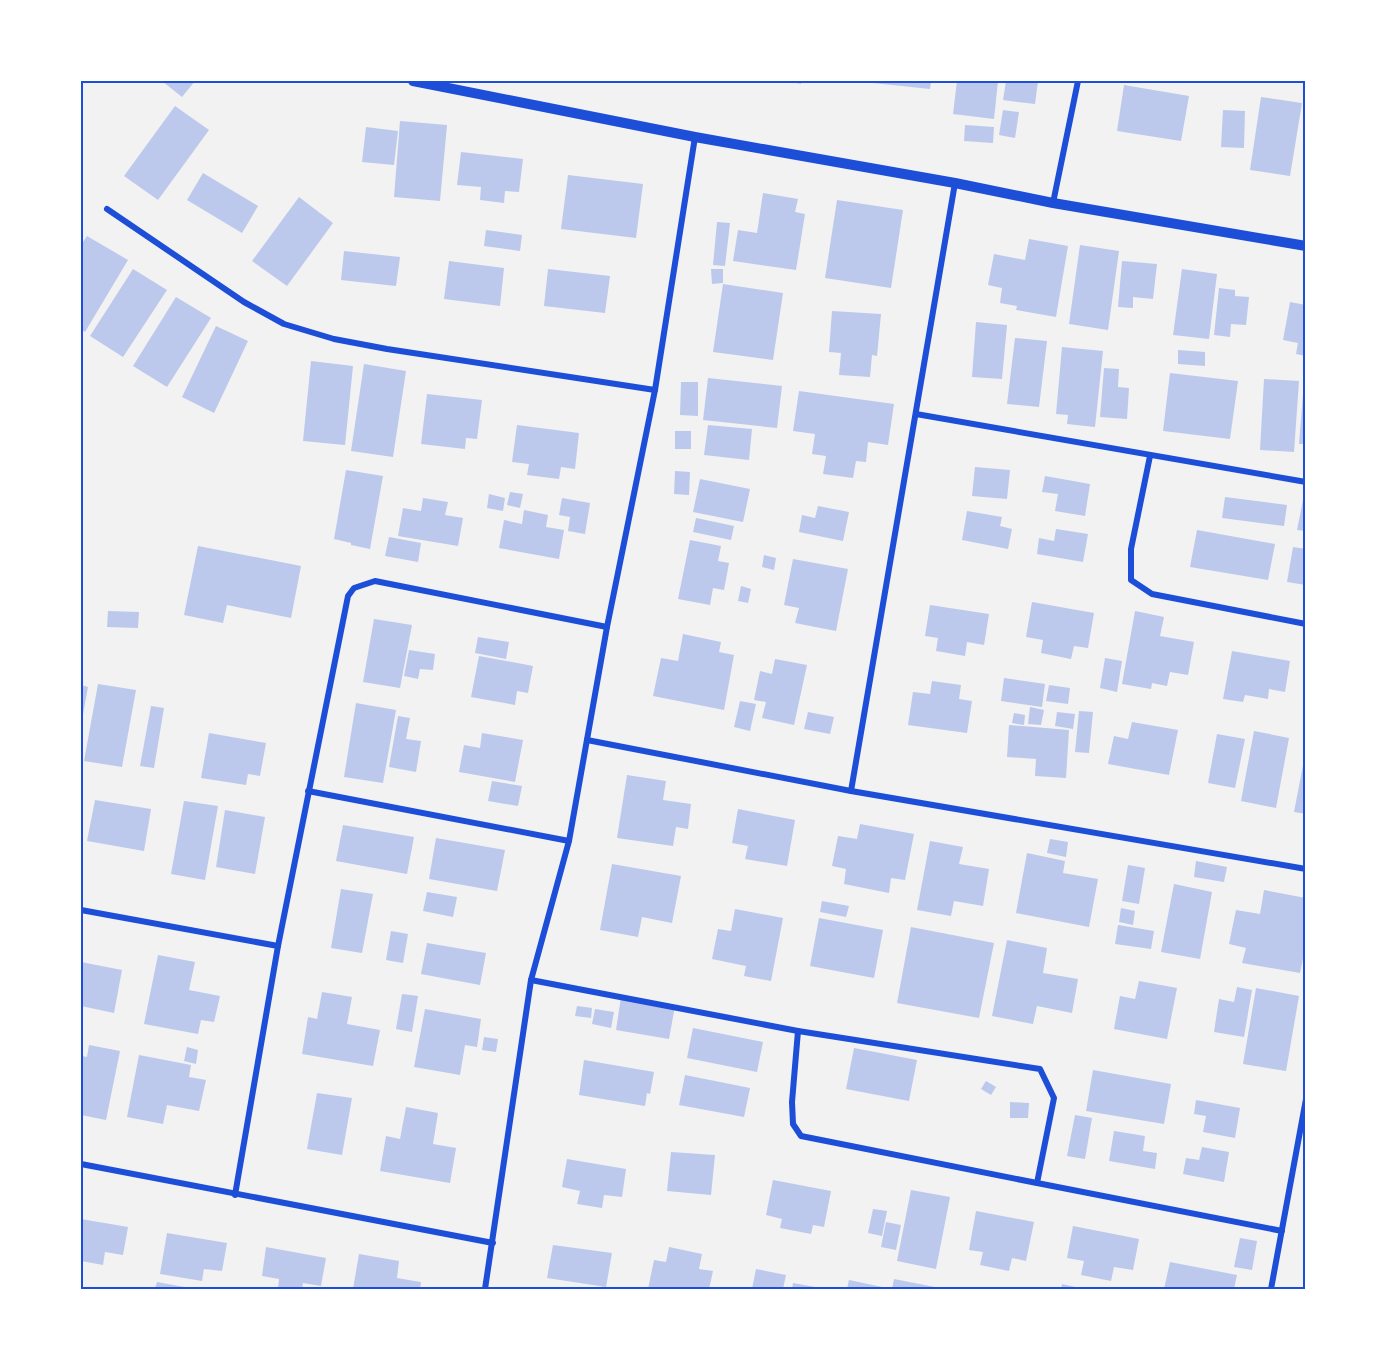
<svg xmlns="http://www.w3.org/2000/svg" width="1387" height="1370" font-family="Ubuntu,sans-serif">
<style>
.building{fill:#bdc9ec}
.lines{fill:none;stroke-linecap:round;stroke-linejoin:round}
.minor{stroke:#1d4ed8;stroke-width:6}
.tertiary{stroke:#1d4ed8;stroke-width:10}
.neatline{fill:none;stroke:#1d4ed8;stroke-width:2}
</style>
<rect width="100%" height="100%" fill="#f2f2f2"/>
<!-- building -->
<g class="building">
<polygon points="162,81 195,81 182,97"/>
<polygon points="786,81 801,81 801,84"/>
<polygon points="873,81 931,81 930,89 873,83"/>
<polygon points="957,81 998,81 994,119 953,114"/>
<polygon points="1006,81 1038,81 1035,104 1003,100"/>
<polygon points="1124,85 1189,96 1181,141 1117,131"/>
<polygon points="1261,97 1302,103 1290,176 1250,170"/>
<polygon points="175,106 209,130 158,200 124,176"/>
<polygon points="1003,110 1019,112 1015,138 999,135"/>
<polygon points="1223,110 1245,111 1244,148 1221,147"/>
<polygon points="400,121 447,125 440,201 394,197"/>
<polygon points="965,125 994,127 993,143 964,141"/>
<polygon points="366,127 398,131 394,165 362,162"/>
<polygon points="461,152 523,159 519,192 505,191 504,203 480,200 481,187 457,185"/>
<polygon points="203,173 258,206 242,233 187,200"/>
<polygon points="568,175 643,184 636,238 561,229"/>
<polygon points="763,193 798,199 795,212 805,214 796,270 733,261 738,230 757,233"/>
<polygon points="299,197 333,223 287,286 252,261"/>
<polygon points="837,200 903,210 891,288 825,278"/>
<polygon points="717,222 730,223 725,266 713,265"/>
<polygon points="486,230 522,235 520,251 484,246"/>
<polygon points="87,236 128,260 85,332 81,329 81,245"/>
<polygon points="1029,239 1068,246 1056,317 1016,310 1017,306 1000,303 1002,288 988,285 994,254 1025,260"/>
<polygon points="1080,245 1119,251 1108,330 1069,324"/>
<polygon points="344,251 400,257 396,286 341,280"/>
<polygon points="449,261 504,268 500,306 444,299"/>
<polygon points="1122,261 1157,264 1153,299 1133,297 1133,308 1118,307"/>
<polygon points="133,269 167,290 123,357 90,336"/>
<polygon points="548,269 610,276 605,313 544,306"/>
<polygon points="711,269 723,269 723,283 712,284"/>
<polygon points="1182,269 1217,274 1209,339 1173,335"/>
<polygon points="723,284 783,293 773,360 713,352"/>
<polygon points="1219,288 1235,290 1235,296 1249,297 1246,325 1231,324 1230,337 1214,335"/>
<polygon points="176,297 211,318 167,387 133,366"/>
<polygon points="1290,302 1306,305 1306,356 1296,354 1298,343 1283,340"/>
<polygon points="832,311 881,314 877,356 872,355 870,377 839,375 841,353 829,352"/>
<polygon points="976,322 1007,325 1002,379 972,377"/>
<polygon points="216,326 248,341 214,413 182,397"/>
<polygon points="1015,338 1047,341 1039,407 1007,404"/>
<polygon points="1062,347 1103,351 1095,427 1067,424 1068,415 1056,414"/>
<polygon points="1178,350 1205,352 1205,366 1178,364"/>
<polygon points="311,361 353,366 345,445 303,441"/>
<polygon points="364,364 406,371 393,457 351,451"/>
<polygon points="1104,368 1119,369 1118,387 1129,388 1127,419 1100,417"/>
<polygon points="1170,373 1238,381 1230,439 1163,431"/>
<polygon points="708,378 782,386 777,428 703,420"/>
<polygon points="1264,379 1299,381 1294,452 1260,450"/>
<polygon points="681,382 698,382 698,416 680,415"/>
<polygon points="799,391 894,404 888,445 868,442 866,462 856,461 853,478 823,474 826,456 812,454 815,434 793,431"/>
<polygon points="427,394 482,400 477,439 466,438 465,449 421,444"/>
<polygon points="1303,394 1306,394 1306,444 1299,444"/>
<polygon points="517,425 579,433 575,469 561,467 559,479 527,475 529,464 512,462"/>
<polygon points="708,425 752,429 749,460 704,455"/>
<rect x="675" y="431" width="16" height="18"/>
<polygon points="975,467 1010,470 1007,499 972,496"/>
<polygon points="346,470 383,476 370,549 351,545 351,543 334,539"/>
<polygon points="675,471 690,472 689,495 674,494"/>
<polygon points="1045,476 1090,484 1085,516 1055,511 1058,494 1042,492"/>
<polygon points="700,479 750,489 743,522 693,512"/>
<polygon points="510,492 523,494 520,508 507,505"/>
<polygon points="489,494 505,498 503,511 487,508"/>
<polygon points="1304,495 1306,495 1306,531 1297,530"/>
<polygon points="1225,497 1287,505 1284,526 1222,518"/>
<polygon points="423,498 448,502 445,515 463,518 458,546 398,536 403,508 421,511"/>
<polygon points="562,498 590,503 585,534 568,531 570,517 559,515"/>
<polygon points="818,506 849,512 843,541 799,532 802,515 815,518"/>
<polygon points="524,510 548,515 546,527 564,530 559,559 499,548 504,520 522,524"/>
<polygon points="967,511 1002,517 1000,526 1012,529 1008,549 962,540"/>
<polygon points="696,518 734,526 731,540 693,532"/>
<polygon points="1056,529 1088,534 1083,562 1037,554 1039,538 1054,541"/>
<polygon points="1197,530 1275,544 1268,580 1190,567"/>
<polygon points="389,537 421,543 418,562 385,556"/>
<polygon points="690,540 721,546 718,561 729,563 724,590 713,588 710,605 678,599"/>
<polygon points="198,546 301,566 291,618 227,605 223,623 184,615"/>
<polygon points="1293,547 1306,549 1306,585 1287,582"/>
<polygon points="764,555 776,558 774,570 762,567"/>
<polygon points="793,559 848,569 836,631 795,623 799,608 784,605"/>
<polygon points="741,586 751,589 748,603 738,601"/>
<polygon points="1032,602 1094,613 1088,648 1074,646 1071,659 1041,653 1043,640 1026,637"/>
<polygon points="930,605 989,614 984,645 967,642 965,656 936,651 938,638 925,636"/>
<polygon points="108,611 139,612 138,628 107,627"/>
<polygon points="1135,611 1164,617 1160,636 1194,642 1188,675 1170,672 1167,686 1152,683 1151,689 1122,684"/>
<polygon points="374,619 412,625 400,688 363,682"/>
<polygon points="683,634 721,642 719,652 734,655 724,710 653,696 661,658 678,661"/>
<polygon points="478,637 509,642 506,659 475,653"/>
<polygon points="409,650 435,654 433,670 420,669 418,679 404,676"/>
<polygon points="1232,651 1290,661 1285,692 1269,689 1268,699 1245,695 1243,702 1223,699"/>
<polygon points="479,656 533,666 528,693 517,691 515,705 471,697"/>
<polygon points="1105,658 1122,661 1117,692 1100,688"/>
<polygon points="775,659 807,665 794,725 762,718 766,702 754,700 760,671 772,674"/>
<polygon points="1004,678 1045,684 1042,707 1001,701"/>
<polygon points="932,681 961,685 959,699 972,701 967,733 908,725 913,692 930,694"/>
<polygon points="98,684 136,690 122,767 84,761"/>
<polygon points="81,685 88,687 82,720 81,720"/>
<polygon points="1049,685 1070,688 1068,704 1046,701"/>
<polygon points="740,701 756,704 750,731 734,727"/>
<polygon points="356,703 396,710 383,783 344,777"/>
<polygon points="151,706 164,708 154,768 140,766"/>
<polygon points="1030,707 1044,710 1041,725 1028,724"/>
<polygon points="1079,711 1093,712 1089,753 1075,752"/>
<polygon points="808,712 834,717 830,734 804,729"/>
<polygon points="1057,712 1075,714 1073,729 1055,726"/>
<polygon points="1014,713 1025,715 1024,725 1012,723"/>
<polygon points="398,716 410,718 406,739 421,741 416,772 389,767"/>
<polygon points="1132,722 1178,730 1169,775 1108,764 1114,736 1128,739"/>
<polygon points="1009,725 1069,730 1066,778 1035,776 1036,759 1007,757"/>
<polygon points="1254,731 1289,738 1276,808 1241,801"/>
<polygon points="209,733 266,743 260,776 248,774 246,785 201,778"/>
<polygon points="482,733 523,740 515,782 459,772 464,745 480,748"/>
<polygon points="1217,734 1245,739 1235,788 1208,783"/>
<polygon points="1305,755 1306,755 1306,814 1294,812"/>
<polygon points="627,775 666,781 663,800 691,804 688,829 676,827 673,846 617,838"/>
<polygon points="492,781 522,786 518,806 488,801"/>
<polygon points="95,800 151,809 144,851 87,841"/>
<polygon points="184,801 218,806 205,880 171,874"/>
<polygon points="738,809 795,820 787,866 745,859 748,846 732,843"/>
<polygon points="225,810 265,817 255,874 216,867"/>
<polygon points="860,824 914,834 905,880 891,878 889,893 844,884 846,869 832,866 838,836 857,839"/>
<polygon points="343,825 414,837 407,874 336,861"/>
<polygon points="436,838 505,850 497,891 429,879"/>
<polygon points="1050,839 1068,842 1066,857 1047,853"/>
<polygon points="930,841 963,847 959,864 989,869 983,906 954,901 951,916 917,910"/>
<polygon points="1027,853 1065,861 1063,873 1098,879 1089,927 1016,913"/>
<polygon points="1196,861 1227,867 1224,882 1194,877"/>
<polygon points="612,864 681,876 672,923 642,917 638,937 600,930"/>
<polygon points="1128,865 1145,868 1139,904 1122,901"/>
<polygon points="1174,884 1212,892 1200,959 1161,952"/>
<polygon points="341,889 373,894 362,953 331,948"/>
<polygon points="1264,890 1306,898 1306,944 1300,973 1242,963 1246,948 1229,944 1236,910 1260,914"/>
<polygon points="427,892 457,897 453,917 423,911"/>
<polygon points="822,901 849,906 846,917 820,912"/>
<polygon points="1121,908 1135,911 1133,925 1119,922"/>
<polygon points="735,909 783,918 771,981 744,976 746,966 712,959 718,929 731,931"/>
<polygon points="819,918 883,930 874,978 810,966"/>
<polygon points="1118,925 1154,931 1151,949 1115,944"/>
<polygon points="911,927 994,943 979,1018 897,1003"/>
<polygon points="391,931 408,934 403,963 386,960"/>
<polygon points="1007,940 1047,948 1043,973 1078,979 1072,1013 1037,1006 1033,1024 992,1016"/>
<polygon points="427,943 486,953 480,985 421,974"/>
<polygon points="158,955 195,962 189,990 220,996 214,1022 201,1020 198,1034 144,1024"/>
<polygon points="81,962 122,970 114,1013 81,1006"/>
<polygon points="1139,981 1177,988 1167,1039 1114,1029 1120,996 1135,999"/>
<polygon points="1237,987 1252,990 1244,1037 1214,1032 1219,999 1234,1002"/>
<polygon points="1256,988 1299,996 1286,1071 1243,1064"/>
<polygon points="322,992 352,997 347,1024 380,1030 373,1066 302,1054 308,1017 317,1019"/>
<polygon points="402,994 418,996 412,1032 396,1029"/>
<polygon points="621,997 675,1006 669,1039 616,1030"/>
<polygon points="577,1006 592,1008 591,1018 575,1016"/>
<polygon points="425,1009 481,1019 477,1047 465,1045 460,1075 414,1067"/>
<polygon points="595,1009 614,1012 611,1028 592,1024"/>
<polygon points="693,1028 763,1042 757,1072 687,1058"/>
<polygon points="484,1037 498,1039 496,1052 482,1050"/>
<polygon points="89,1045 120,1051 106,1120 81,1115 81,1058 82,1056 87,1057"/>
<polygon points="187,1047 198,1050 196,1064 184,1061"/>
<polygon points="854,1048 917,1060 909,1101 846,1089"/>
<polygon points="139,1055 191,1065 189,1077 206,1080 199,1111 167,1105 163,1124 127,1117"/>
<polygon points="584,1060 654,1072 650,1094 647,1093 645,1106 579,1095"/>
<polygon points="1093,1070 1171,1084 1164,1124 1086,1111"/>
<polygon points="685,1075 750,1088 744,1117 679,1105"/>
<polygon points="986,1081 996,1087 991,1095 981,1089"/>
<polygon points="317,1093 352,1098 342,1155 307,1149"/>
<polygon points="1196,1100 1240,1108 1235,1138 1203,1132 1206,1116 1194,1114"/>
<polygon points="1010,1102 1029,1103 1028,1118 1010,1118"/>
<polygon points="406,1107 438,1113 433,1144 456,1148 450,1183 380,1171 386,1136 400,1139"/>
<polygon points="1075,1115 1092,1118 1085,1159 1067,1156"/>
<polygon points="1114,1131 1145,1136 1143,1151 1157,1153 1155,1169 1109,1161"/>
<polygon points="1202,1147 1229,1152 1224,1182 1183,1174 1186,1158 1199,1160"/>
<polygon points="671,1152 715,1155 711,1195 667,1191"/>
<polygon points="567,1159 626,1169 622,1197 604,1195 602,1208 577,1204 580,1191 562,1187"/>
<polygon points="773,1180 831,1191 824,1227 813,1225 811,1234 780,1228 782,1219 766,1215"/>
<polygon points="911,1190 950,1197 936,1269 897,1261"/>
<polygon points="873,1209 887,1211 882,1236 868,1233"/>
<polygon points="976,1211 1034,1222 1026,1261 1012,1258 1009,1271 980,1265 983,1252 969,1250"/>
<polygon points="81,1219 128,1227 123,1255 105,1252 103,1265 81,1261"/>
<polygon points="886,1222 901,1225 896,1250 881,1247"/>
<polygon points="1073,1226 1139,1239 1133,1270 1114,1267 1111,1281 1081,1275 1084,1261 1067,1258"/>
<polygon points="167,1233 227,1243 222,1271 204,1269 202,1281 160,1274"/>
<polygon points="1240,1238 1257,1241 1252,1270 1234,1267"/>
<polygon points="553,1245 612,1253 606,1287 547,1278"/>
<polygon points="266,1247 326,1258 321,1286 303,1283 302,1289 278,1289 279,1279 262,1276"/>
<polygon points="669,1247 702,1254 699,1269 713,1271 709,1289 648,1289 654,1260 666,1262"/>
<polygon points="359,1254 399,1261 397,1278 421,1282 420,1289 353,1289"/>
<polygon points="1170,1262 1237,1275 1234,1289 1164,1289"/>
<polygon points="756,1269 786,1275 783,1289 752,1289"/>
<polygon points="894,1279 935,1287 934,1289 892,1289"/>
<polygon points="849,1280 887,1288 887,1289 847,1289"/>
<polygon points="157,1282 190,1288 190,1289 155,1289"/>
<polygon points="793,1283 821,1288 821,1289 792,1289"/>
<polygon points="1062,1284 1080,1288 1080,1289 1061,1289"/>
</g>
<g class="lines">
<!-- minor -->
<g class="minor">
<polyline points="1053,203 1078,81"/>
<polyline points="107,209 244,302 284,324 334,339 387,349 655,390"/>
<polyline points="916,414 1306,482"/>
<polyline points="1150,456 1131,549 1131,580 1152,594 1306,624"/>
<polyline points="587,740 851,791 1306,869"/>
<polyline points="308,791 569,841"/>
<polyline points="851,791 955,183"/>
<polyline points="81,910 278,946"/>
<polyline points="531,980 798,1031 1040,1069 1054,1098 1037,1183 1282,1231"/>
<polyline points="798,1031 792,1102 793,1124 801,1136 1037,1183"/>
<polyline points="81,1164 493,1243"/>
<polyline points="235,1195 278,946 348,596 354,588 375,581 607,627"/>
<polyline points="485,1289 531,980 569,841 607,627 655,390 695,137"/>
<polyline points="1271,1289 1306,1099"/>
</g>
<!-- tertiary -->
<polyline class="tertiary" points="413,81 695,137 955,183 1053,203 1306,246"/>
</g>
<!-- border -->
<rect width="1387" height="1370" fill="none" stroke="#ffffff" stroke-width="165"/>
<rect x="82" y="82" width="1222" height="1206" class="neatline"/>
</svg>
